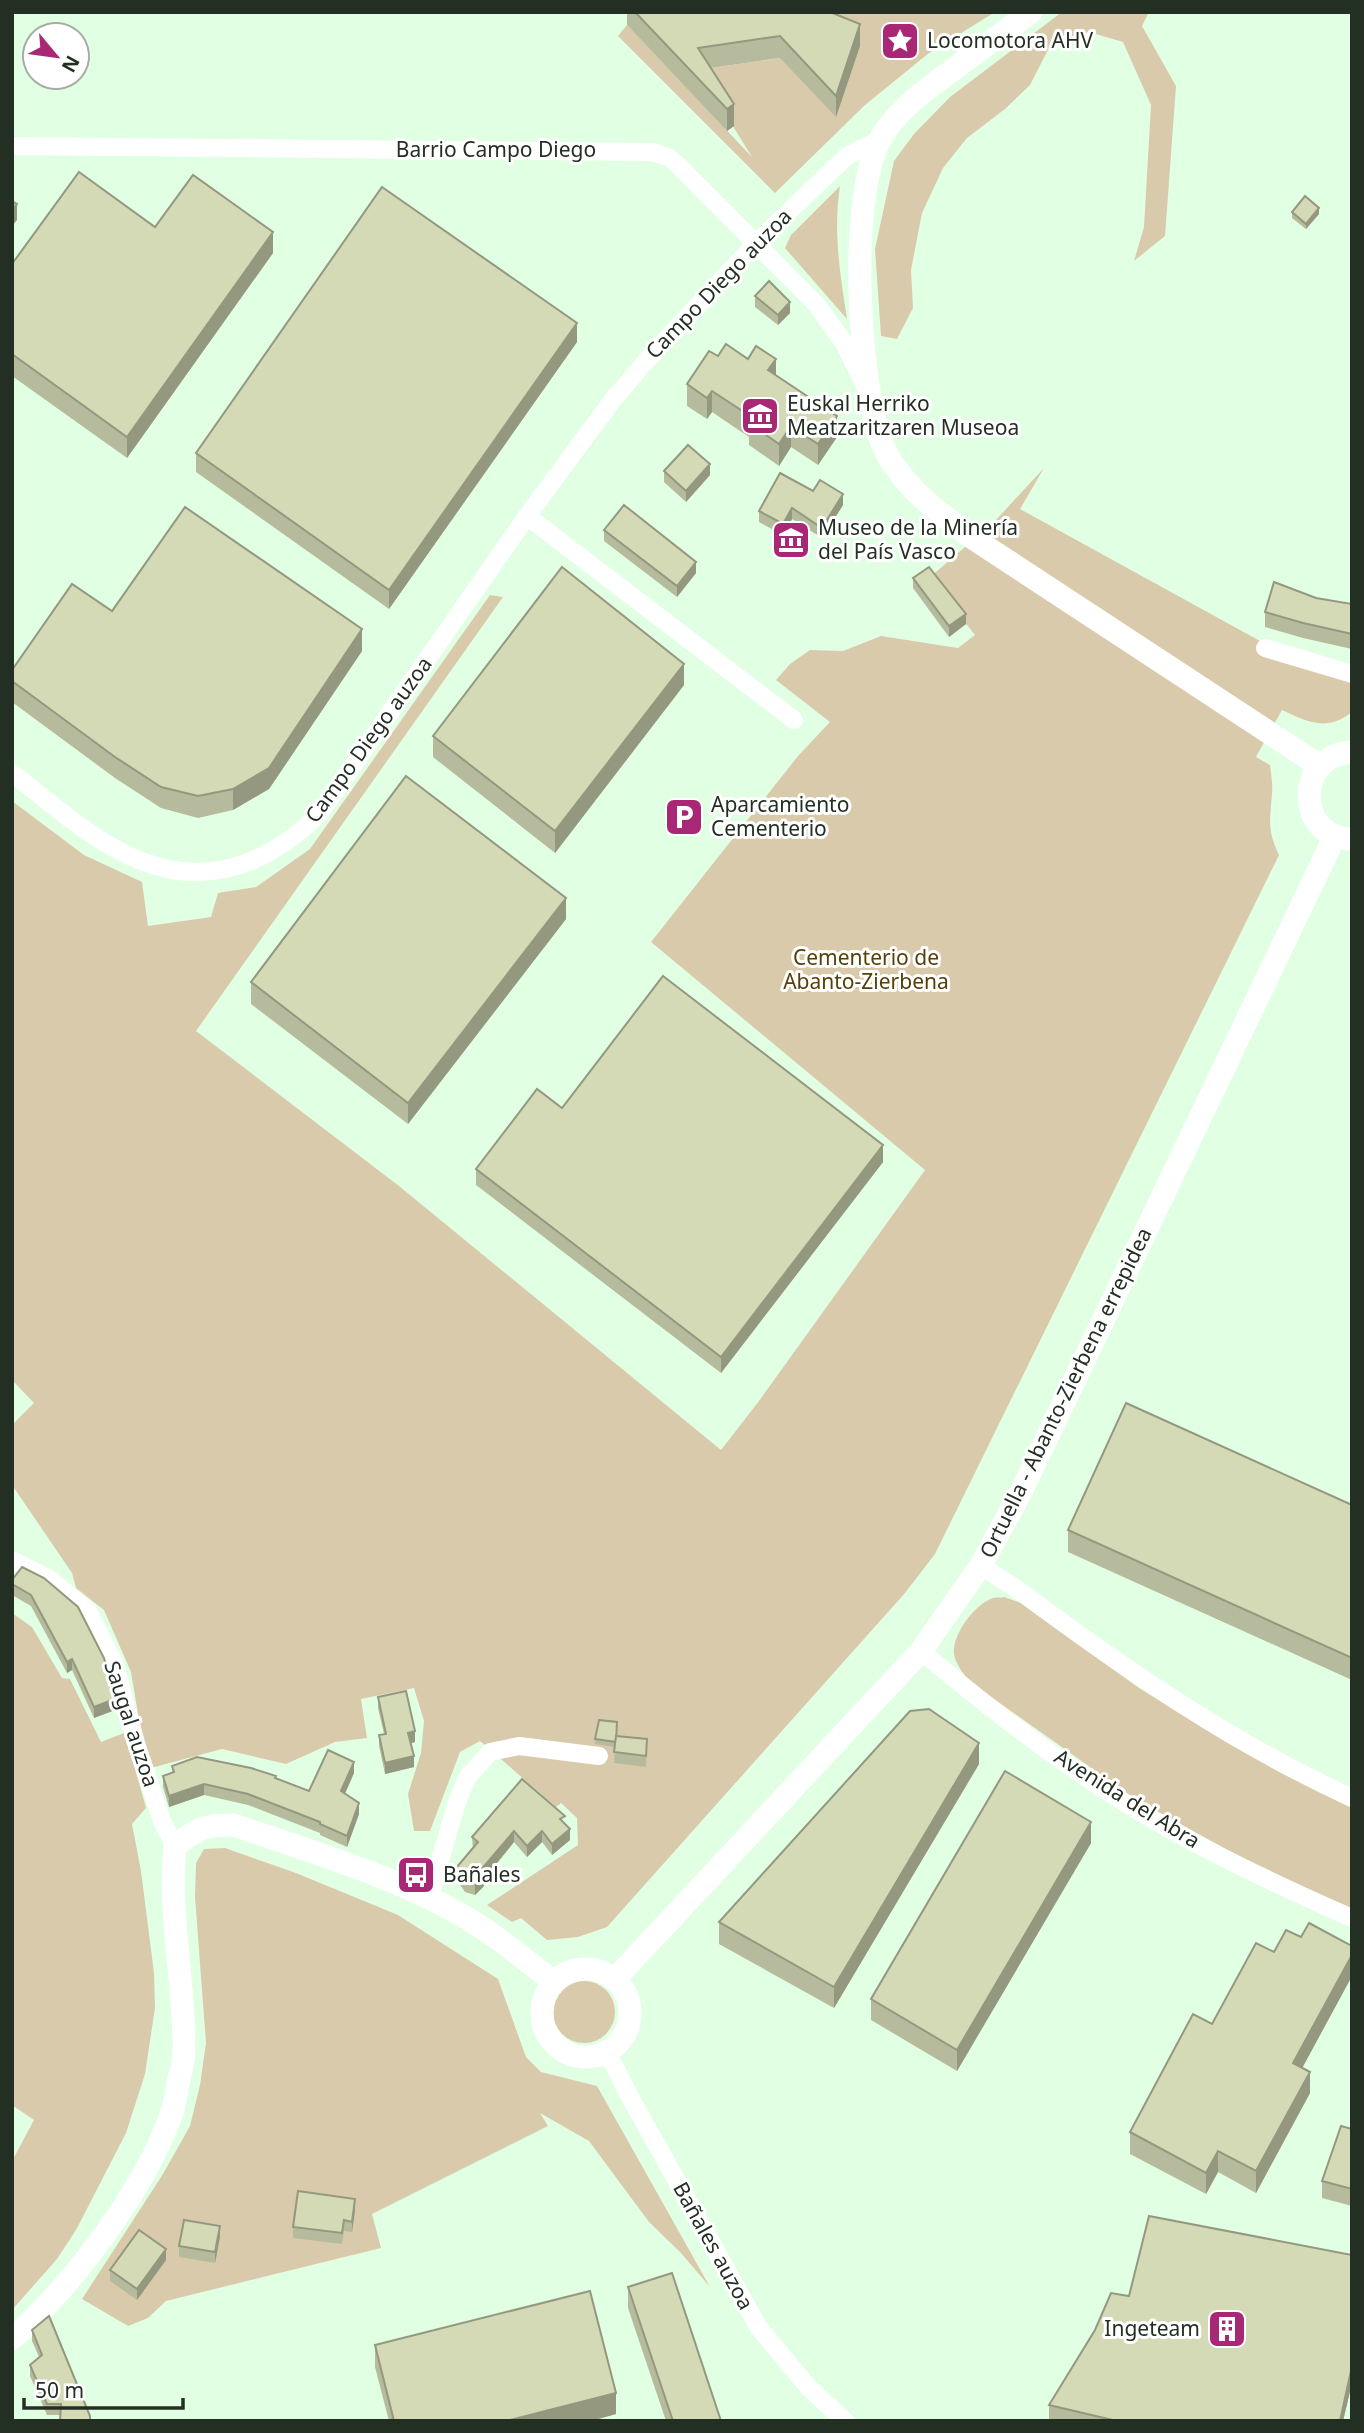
<svg xmlns="http://www.w3.org/2000/svg" width="1364" height="2433" font-family="'Noto Sans',sans-serif">
<style>
.green{fill:#dacaac}
.lines{fill:none;stroke-linecap:round;stroke-linejoin:round}
.minor{stroke:#fff;stroke-width:18}
.tertiary{stroke:#fff;stroke-width:23}
.wall{fill:#b6bb9d}
.shaded-wall{fill:#94987f}
.building{fill:#d4d9b6;stroke:#94987f;stroke-width:2}
.labels{text-anchor:middle;stroke-width:6;stroke-linejoin:round;paint-order:stroke}
.poi-label{font-size:21px;fill:#242f24;stroke:#fff;text-anchor:start}
.street-label{font-size:21px;fill:#242f24;stroke:#fff}
.park-label{font-size:21px;fill:#574008;stroke:#fff}
</style>
<rect width="100%" height="100%" fill="#e1ffe3"/>
<!-- green -->
<g class="green">
<polygon points="829,12 995,12 929,53 865,105 775,193 618,36 627,25 752,157 698,70 780,58"/>
<polygon points="1062,12 1149,12 1142,26 1176,86 1165,236 1134,261 1144,227 1151,105 1123,42 1089,32 1052,42 1030,85 1005,109 967,138 943,168 922,213 911,270 913,308 897,339 881,336 875,249 894,161 914,134 950,97"/>
<path d="M 840,186 C 833,232 840,273 847,319 L 785,248 L 791,235 Z"/>
<path d="M 1044,468 L 1020,509 L 1260,641 L 1352,679 L 1352,712 C 1327,732 1307,722 1282,710 L 1256,757 L 1270,765 C 1271,774 1273,784 1272,794 C 1270,820 1267,830 1279,855 L 935,1554 L 905,1593 L 607,1927 L 578,1937 L 547,1940 L 521,1918 L 512,1922 L 487,1905 L 578,1845 L 577,1818 L 561,1803 L 556,1807 L 480,1741 L 460,1752 L 430,1831 L 414,1831 L 408,1794 L 421,1753 L 424,1721 L 414,1688 L 361,1699 L 367,1738 L 335,1742 L 286,1764 L 222,1749 L 136,1772 L 146,1808 L 132,1824 L 141,1871 L 154,1973 L 155,2008 L 145,2074 L 126,2133 L 76,2230 L 57,2259 L 12,2310 L 12,2161 L 34,2120 L 12,2105 L 12,1613 L 32,1627 L 62,1678 L 70,1679 L 101,1742 L 124,1733 L 139,1720 L 131,1672 L 104,1610 L 76,1588 L 72,1573 L 12,1485 L 12,1425 L 34,1403 L 12,1380 L 12,801 L 84,855 L 142,882 L 148,926 L 211,917 L 218,893 L 256,887 L 310,849 L 490,595 L 503,597 L 196,1031 L 399,1186 L 721,1450 L 759,1401 L 925,1170 L 651,942 L 798,756 L 830,722 L 776,680 L 790,664 L 810,650 L 843,651 L 881,636 L 958,648 L 975,635 L 929,578 L 995,521 Z"/>
<path d="M 1004,1597 L 1021,1603 L 1139,1688 L 1231,1745 L 1352,1806 L 1352,1912 L 1242,1858 L 1135,1799 L 970,1682 C 963,1673 956,1665 954,1654 C 952,1634 975,1604 993,1598 C 997,1597 1001,1598 1004,1597 Z"/>
<polygon points="225,1848 296,1873 398,1915 498,1979 526,2057 541,2072 597,2086 710,2287 681,2253 649,2222 589,2141 540,2113 548,2126 372,2214 381,2248 166,2301 148,2318 128,2326 82,2299 163,2174 190,2126 200,2085 206,2043 195,1897 196,1863 204,1849"/>
<circle cx="584" cy="2012" r="31"/>
</g>
<g class="lines">
<!-- minor -->
<g class="minor">
<polyline points="12,146 653,152 668,157 678,165 817,305 844,343 865,386"/>
<polyline points="527,516 794,720"/>
<polyline points="1265,648 1352,674"/>
<path d="M 12,773 C 46,799 79,829 116,849 C 193,892 261,872 320,813 L 527,516 L 612,401 L 646,361 L 756,243 L 847,156 L 879,140"/>
<polyline points="12,1560 50,1579 88,1611 115,1665 136,1743 162,1821 175,1846"/>
<path d="M 981,1565 C 994,1575 1008,1583 1021,1592 C 1126,1670 1232,1743 1352,1798"/>
<path d="M 921,1651 C 992,1711 1075,1775 1157,1822 C 1219,1858 1286,1889 1352,1918"/>
<polyline points="429,1899 457,1802 467,1778 490,1752 519,1746 599,1756"/>
<polyline points="607,2052 630,2097 759,2328 809,2388 845,2421"/>
</g>
<!-- tertiary -->
<g class="tertiary">
<path d="M 1031,12 C 1007,30 982,48 958,66 C 930,87 899,107 881,138 C 848,194 858,384 882,443 C 897,481 936,511 968,535 L 1320,766"/>
<path d="M 1352,752 C 1294,755 1296,839 1352,839"/>
<circle cx="586" cy="2013" r="44"/>
<polyline points="615,1979 921,1651 981,1565 1020,1494 1335,836"/>
<path d="M 12,2339 C 72,2286 144,2191 171,2115 C 175,2105 176,2094 178,2084 C 180,2073 184,2063 184,2052 C 185,1983 168,1915 175,1846 C 196,1829 206,1824 234,1825 C 308,1851 395,1876 463,1916 C 496,1935 524,1959 554,1982"/>
</g>
</g>
<!-- wall -->
<g class="wall">
<polygon points="627,12 830,12 860,46 836,117 780,58 711,68 734,126 727,131 627,25"/>
<polygon points="1292,212 1319,214 1306,229 1292,218"/>
<polygon points="155,227 273,253 127,458 12,376 12,264"/>
<polygon points="755,296 790,313 778,325 755,307"/>
<polygon points="577,342 389,609 196,472 196,453"/>
<polygon points="718,356 748,359 776,376 837,437 818,465 791,447 779,466 749,445 749,437 712,412 707,419 687,406 687,384"/>
<polygon points="664,471 710,475 686,502 664,482"/>
<polygon points="813,491 843,505 822,538 792,519 783,535 759,522 759,511"/>
<polygon points="604,530 696,573 677,597 604,541"/>
<polygon points="913,578 966,624 949,637 913,588"/>
<polygon points="1316,598 1352,604 1352,649 1303,638 1265,627 1265,612"/>
<polygon points="112,611 362,651 269,789 233,810 198,818 161,808 115,778 12,702 12,670"/>
<polygon points="684,685 555,853 433,757 433,736"/>
<polygon points="566,919 408,1124 251,1004 251,982"/>
<polygon points="562,1108 883,1162 721,1373 476,1185 476,1169"/>
<polygon points="1352,1505 1352,1680 1068,1552 1068,1530"/>
<polygon points="22,1567 107,1676 115,1710 94,1718 72,1670 67,1673 31,1606 12,1595 12,1580"/>
<polygon points="378,1697 415,1742 411,1743 414,1767 385,1774 379,1746 379,1735 384,1734 378,1708"/>
<polygon points="595,1739 647,1739 646,1767 614,1763 615,1747 595,1744"/>
<polygon points="979,1764 834,2008 719,1944 719,1922"/>
<polygon points="172,1766 276,1778 309,1791 354,1773 345,1794 359,1814 347,1847 320,1835 320,1833 248,1805 204,1795 169,1807 163,1787 163,1776 172,1773"/>
<polygon points="565,1824 570,1840 552,1855 542,1842 527,1857 514,1842 484,1879 484,1886 475,1895 465,1892 456,1879 456,1868 473,1849 472,1837"/>
<polygon points="1091,1843 957,2071 871,2020 871,1999"/>
<polygon points="1274,1952 1352,1976 1302,2068 1310,2093 1256,2193 1218,2172 1206,2194 1130,2154 1130,2132 1212,2024"/>
<polygon points="1352,2129 1352,2206 1322,2198 1322,2181"/>
<polygon points="355,2210 352,2232 344,2231 342,2244 293,2238 293,2227"/>
<polygon points="220,2237 215,2263 179,2257 179,2246"/>
<polygon points="1352,2255 1352,2383 1343,2421 1049,2421 1049,2405 1129,2296"/>
<polygon points="166,2260 137,2300 110,2281 110,2270"/>
<polygon points="628,2287 721,2421 666,2421 628,2308"/>
<polygon points="32,2330 90,2421 61,2415 47,2415 30,2376 30,2365 39,2357 32,2341"/>
<polygon points="375,2345 616,2414 591,2421 389,2421 375,2367"/>
</g>
<!-- shaded-wall -->
<g class="shaded-wall">
<polygon points="860,24 860,46 836,117 836,96"/>
<polygon points="734,104 734,126 727,131 727,109"/>
<polygon points="17,204 17,220 12,226 12,210"/>
<polygon points="1319,208 1319,214 1306,229 1306,224"/>
<polygon points="273,232 273,253 127,458 127,437"/>
<polygon points="790,302 790,313 778,325 778,315"/>
<polygon points="577,323 577,342 389,609 389,590"/>
<polygon points="776,359 776,380 768,370"/>
<polygon points="712,391 712,412 707,419 707,398"/>
<polygon points="837,416 837,437 818,465 818,444"/>
<polygon points="791,426 791,447 779,466 779,444"/>
<polygon points="710,464 710,475 686,502 686,491"/>
<polygon points="843,494 843,505 822,538 822,528"/>
<polygon points="792,508 792,519 783,535 783,524"/>
<polygon points="696,562 696,573 677,597 677,586"/>
<polygon points="966,614 966,624 949,637 949,626"/>
<polygon points="362,629 362,651 269,789 233,810 233,789"/>
<polygon points="684,664 684,685 555,853 555,831"/>
<polygon points="566,898 566,919 408,1124 408,1103"/>
<polygon points="883,1145 883,1162 721,1373 721,1357"/>
<polygon points="72,1659 72,1670 67,1673 67,1662"/>
<polygon points="115,1699 115,1710 94,1718 94,1707"/>
<polygon points="415,1731 415,1742 408,1744 408,1733"/>
<polygon points="979,1743 979,1764 834,2008 834,1987"/>
<polygon points="414,1756 414,1767 385,1774 385,1763"/>
<polygon points="354,1762 354,1773 341,1802 341,1791"/>
<polygon points="204,1784 204,1795 169,1807 169,1796"/>
<polygon points="359,1803 359,1814 347,1847 347,1836"/>
<polygon points="1091,1822 1091,1843 957,2071 957,2050"/>
<polygon points="570,1829 570,1840 552,1855 552,1844"/>
<polygon points="514,1831 514,1842 484,1879 484,1886 475,1895 475,1884 480,1871"/>
<polygon points="542,1831 542,1842 527,1857 527,1846"/>
<polygon points="1352,1955 1352,1976 1293,2085 1293,2063"/>
<polygon points="1310,2072 1310,2093 1256,2193 1256,2171"/>
<polygon points="1218,2151 1218,2172 1206,2194 1206,2173"/>
<polygon points="355,2199 355,2210 352,2232 352,2222"/>
<polygon points="220,2226 220,2237 215,2263 215,2252"/>
<polygon points="166,2249 166,2260 137,2300 137,2289"/>
<polygon points="1352,2366 1352,2383 1343,2421 1340,2421"/>
<polygon points="616,2393 616,2414 591,2421 506,2421"/>
</g>
<!-- building -->
<g class="building">
<polygon points="635,12 830,12 860,24 836,96 780,36 698,48 734,104 727,109"/>
<polygon points="79,172 155,227 193,175 273,232 127,437 12,354 12,264"/>
<polygon points="382,187 577,323 389,590 196,453"/>
<polygon points="1305,196 1319,208 1306,224 1292,212"/>
<polygon points="12,201 17,204 12,210"/>
<polygon points="769,281 790,302 778,315 755,296"/>
<polygon points="726,344 748,359 756,346 776,359 768,370 837,416 818,444 791,426 779,444 749,423 753,418 712,391 707,398 687,384 709,351 718,356"/>
<polygon points="688,445 710,464 686,491 664,471"/>
<polygon points="780,473 813,491 820,480 843,494 822,528 792,508 783,524 759,511"/>
<polygon points="624,505 696,562 677,586 604,530"/>
<polygon points="185,507 362,629 269,768 233,789 198,796 161,787 115,757 12,681 12,670 72,584 112,611"/>
<polygon points="562,567 684,664 555,831 433,736"/>
<polygon points="929,567 966,614 949,626 913,578"/>
<polygon points="1274,582 1316,598 1352,604 1352,634 1303,623 1265,612"/>
<polygon points="406,776 566,898 408,1103 251,982"/>
<polygon points="663,976 883,1145 721,1357 476,1169 537,1089 562,1108"/>
<polygon points="1126,1403 1352,1505 1352,1658 1068,1530"/>
<polygon points="22,1567 44,1578 78,1607 104,1658 107,1668 105,1669 115,1699 94,1707 72,1659 67,1662 31,1595 12,1584 12,1580"/>
<polygon points="406,1691 415,1731 408,1733 414,1756 385,1763 379,1735 386,1734 378,1697"/>
<polygon points="929,1709 979,1743 834,1987 719,1922 910,1711"/>
<polygon points="599,1720 617,1722 616,1742 595,1739"/>
<polygon points="616,1736 647,1739 646,1756 614,1752"/>
<polygon points="328,1750 354,1762 341,1791 359,1803 347,1836 320,1824 320,1822 248,1794 204,1784 169,1796 163,1776 174,1772 172,1766 197,1757 251,1768 276,1776 275,1778 309,1791"/>
<polygon points="1005,1771 1091,1822 957,2050 871,1999"/>
<polygon points="522,1779 565,1816 560,1819 570,1829 552,1844 542,1831 527,1846 514,1831 480,1871 484,1875 475,1884 465,1881 456,1868 478,1842 472,1837"/>
<polygon points="1309,1923 1352,1946 1352,1955 1293,2063 1310,2072 1256,2171 1218,2151 1206,2173 1130,2132 1193,2014 1212,2024 1256,1943 1274,1952 1286,1930 1301,1937"/>
<polygon points="1341,2126 1352,2129 1352,2189 1322,2181"/>
<polygon points="298,2191 355,2199 352,2222 344,2220 342,2233 293,2227"/>
<polygon points="1149,2216 1352,2255 1352,2366 1340,2421 1117,2421 1049,2405 1095,2330 1111,2293 1129,2296"/>
<polygon points="184,2220 220,2226 215,2252 179,2246"/>
<polygon points="139,2230 166,2249 137,2289 110,2270"/>
<polygon points="672,2273 721,2421 673,2421 628,2287"/>
<polygon points="590,2291 616,2393 506,2421 394,2421 375,2345"/>
<polygon points="49,2316 90,2416 90,2421 60,2421 61,2404 47,2404 30,2365 42,2355 32,2330"/>
</g>
<!-- icons -->
<defs>
<symbol id="sight-square" viewBox="-11 -11 22 22"><rect x="-9" y="-9" width="18" height="18" rx="4" fill="#a92876" stroke="#fff"/><path d="M0-6L1.8-2.2L6-1.7L2.9 1.2L3.7 5.4L0 3.3L-3.7 5.4L-2.9 1.2L-6-1.7L-1.8-2.2Z" fill="#fff"/></symbol>
<symbol id="museum-square" viewBox="-11 -11 22 22"><rect x="-9" y="-9" width="18" height="18" rx="4" fill="#a92876" stroke="#fff"/><path d="M0-6L6-3V-2H-6V-3ZM-5-1h2V3h-2ZM-1-1h2V3h-2ZM3-1h2V3H3ZM-6 4H6V6H-6Z" fill="#fff"/></symbol>
<symbol id="parking-square" viewBox="-11 -11 22 22"><rect x="-9" y="-9" width="18" height="18" rx="4" fill="#a92876" stroke="#fff"/><path d="M-3.5-5.5H1a3.5 3.5 0 0 1 0 7H-1V5.5H-3.5ZM-1-3.4V-.6H.8a1.4 1.4 0 0 0 0-2.8Z" fill="#fff"/></symbol>
<symbol id="bus-square" viewBox="-11 -11 22 22"><rect x="-9" y="-9" width="18" height="18" rx="4" fill="#a92876" stroke="#fff"/><path d="M-5-6H5V4H4V6H2V4H-2V6H-4V4H-5ZM-3.5-4V0h7V-4ZM-3.5 1.2v1.5H-2V1.2ZM2 1.2v1.5H3.5V1.2Z" fill="#fff"/></symbol>
<symbol id="building-square" viewBox="-11 -11 22 22"><rect x="-9" y="-9" width="18" height="18" rx="4" fill="#a92876" stroke="#fff"/><path d="M-4-6H4V6H1V3H-1V6H-4ZM-2.5-4.3h1.7v1.8h-1.7ZM.8-4.3h1.7v1.8H.8ZM-2.5-1h1.7V.8h-1.7ZM.8-1h1.7V.8H.8Z" fill="#fff"/></symbol>
</defs>
<g fill-rule="evenodd">
<use href="#sight-square" x="878" y="19" width="44" height="44"/>
<use href="#museum-square" x="738" y="394" width="44" height="44"/>
<use href="#museum-square" x="769" y="518" width="44" height="44"/>
<use href="#parking-square" x="662" y="795" width="44" height="44"/>
<use href="#bus-square" x="394" y="1853" width="44" height="44"/>
<use href="#building-square" x="1205" y="2307" width="44" height="44"/>
</g>
<g class="labels">
<!-- poi labels -->
<g class="poi-label">
<text x="927" y="48">Locomotora AHV</text>
<text x="787" y="411">Euskal Herriko<tspan x="787" dy="24">Meatzaritzaren Museoa</tspan></text>
<text x="818" y="535">Museo de la Minería<tspan x="818" dy="24">del País Vasco</tspan></text>
<text x="711" y="812">Aparcamiento<tspan x="711" dy="24">Cementerio</tspan></text>
<text x="443" y="1882">Bañales</text>
<text x="1200" y="2336" text-anchor="end">Ingeteam</text>
</g>
<!-- street labels -->
<g class="street-label">
<text x="496" y="157">Barrio Campo Diego</text>
<text transform="translate(719 284) rotate(-46)" y="7">Campo Diego auzoa</text>
<text transform="translate(369 740) rotate(-54)" y="7">Campo Diego auzoa</text>
<text transform="translate(1066 1393) rotate(-64)" y="7">Ortuella - Abanto-Zierbena errepidea</text>
<text transform="translate(131 1724) rotate(72)" y="7">Saugal auzoa</text>
<text transform="translate(1127 1799) rotate(32)" y="7">Avenida del Abra</text>
<text transform="translate(713 2246) rotate(61)" y="7">Bañales auzoa</text>
</g>
<!-- park labels -->
<g class="park-label">
<text x="866" y="965">Cementerio de<tspan x="866" dy="24">Abanto-Zierbena</tspan></text>
</g>
</g>
<!-- border -->
<rect width="1364" height="2433" fill="none" stroke="#242f24" stroke-width="28"/>
<!-- north arrow -->
<g transform="translate(56 56) rotate(119)"><circle r="33" fill="#ffffff" stroke="#a7aca7" stroke-width="2"/>
<path d="M0-5L12 26L0 18L-12 26Z" fill="#a92876"/>
<text y="-10" font-size="19" font-weight="bold" text-anchor="middle" fill="#242f24">N</text>
</g>
<!-- scale -->
<path d="M24 2398v10h159v-10" fill="none" stroke="#242f24" stroke-width="3.5"/>
<text x="35" y="2398" font-size="21" fill="#242f24" stroke="#ffffff" stroke-width="5" paint-order="stroke">50 m</text>
</svg>
